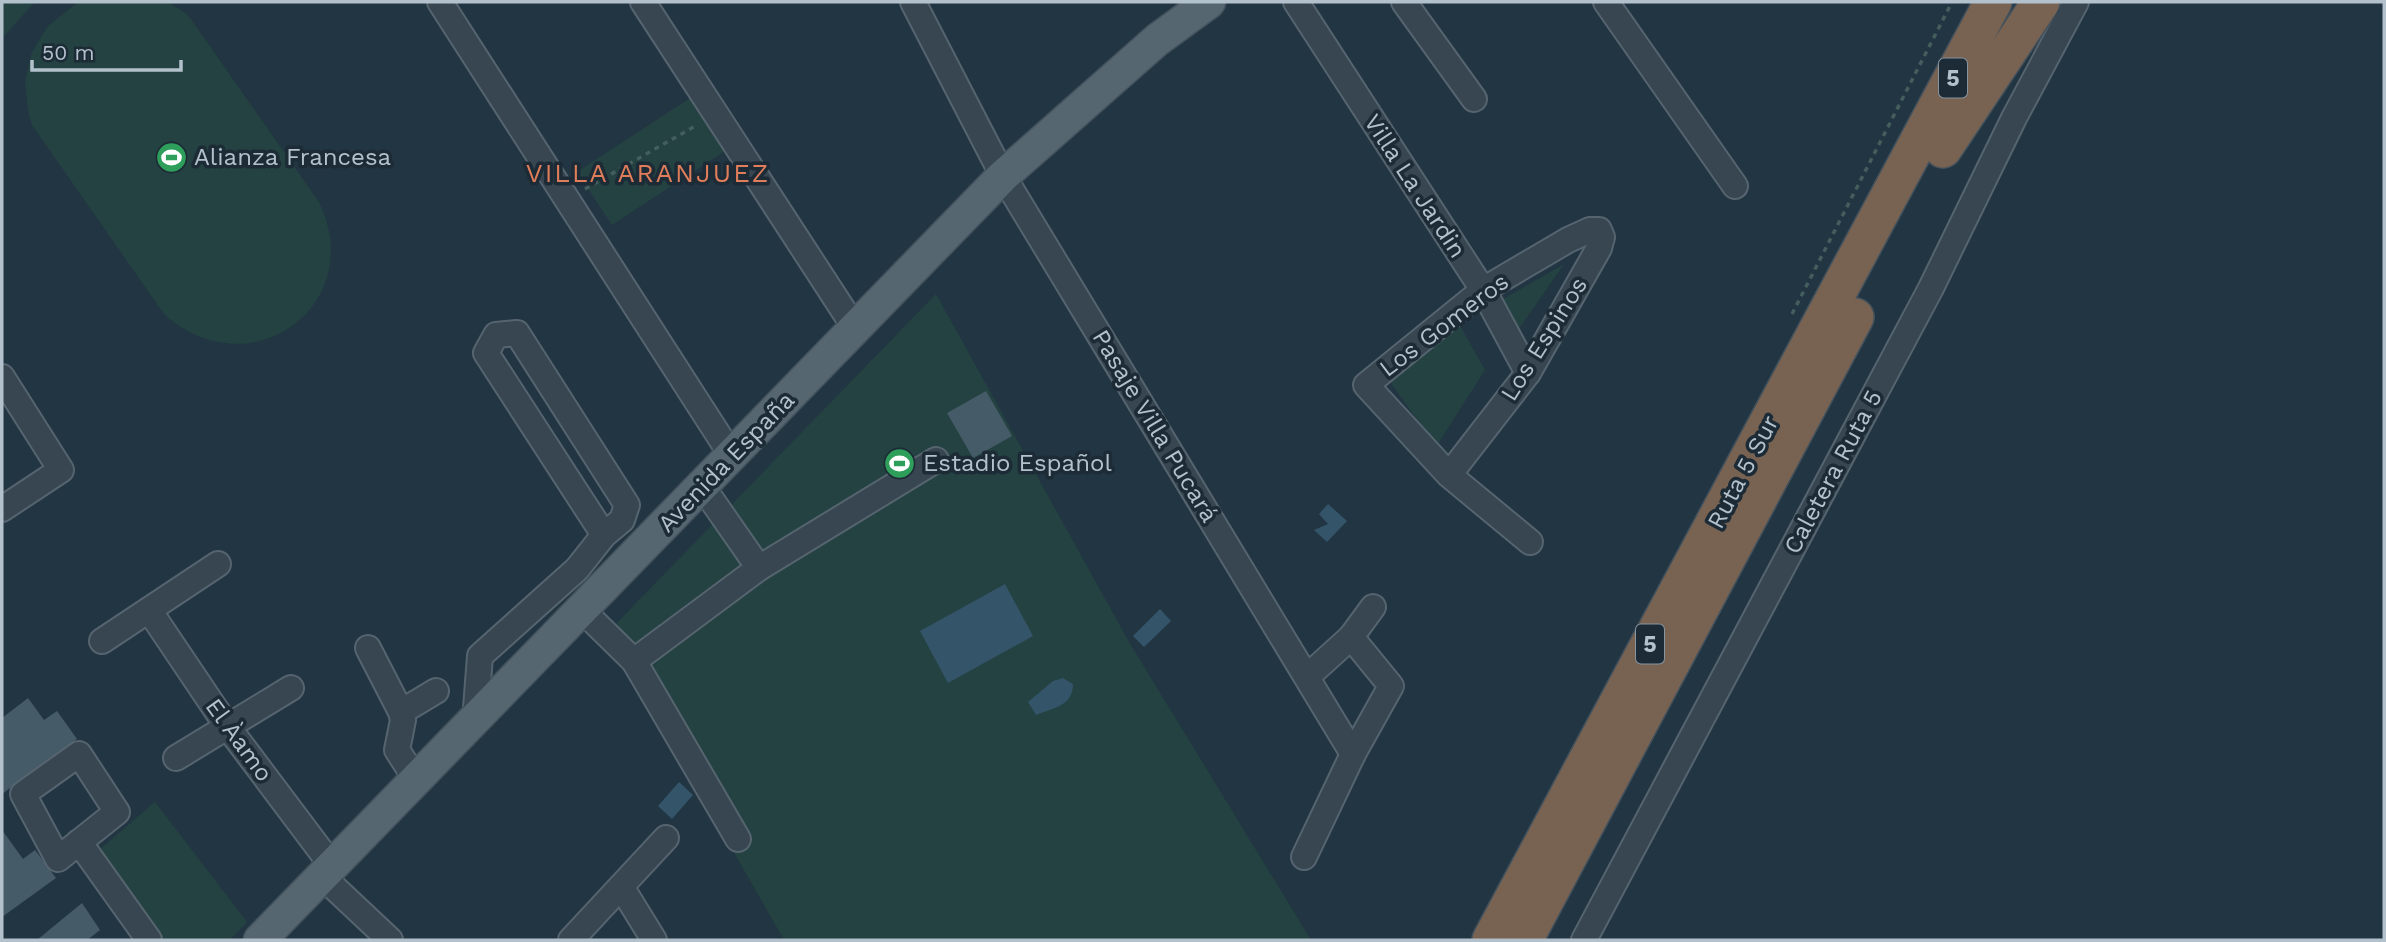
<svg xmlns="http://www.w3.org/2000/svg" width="2386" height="942" font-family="'Work Sans',sans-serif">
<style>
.green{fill:#244241}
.water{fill:#34546a}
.building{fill:#465b68}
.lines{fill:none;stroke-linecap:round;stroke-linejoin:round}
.minor-casing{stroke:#55646f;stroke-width:28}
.major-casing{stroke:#43525d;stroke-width:35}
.highway-casing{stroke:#42515c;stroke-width:40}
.path{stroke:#435e5d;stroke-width:3.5;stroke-dasharray:5 5;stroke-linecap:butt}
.minor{stroke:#374651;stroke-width:24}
.major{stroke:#556671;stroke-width:32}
.highway{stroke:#786353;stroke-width:37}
.labels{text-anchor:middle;stroke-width:7;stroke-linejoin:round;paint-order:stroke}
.shield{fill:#1c2b36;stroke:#86949f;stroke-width:2}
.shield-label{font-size:23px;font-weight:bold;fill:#b3c1cc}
.poi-label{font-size:24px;fill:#b3c1cc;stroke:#1c2b36;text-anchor:start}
.street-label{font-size:24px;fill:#b3c1cc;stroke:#1c2b36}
.neighbourhood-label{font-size:26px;letter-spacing:2px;fill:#e07d5a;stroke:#1c2b36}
</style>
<rect width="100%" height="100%" fill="#223542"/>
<!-- green -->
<g class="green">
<polygon points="2,2 35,2 2,38"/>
<path d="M 78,2 L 168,2 L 188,15 L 319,202 C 369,306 249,391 164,314 L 32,125 L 28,111 L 25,81 L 32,52 L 48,26 Z"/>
<polygon points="690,98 725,151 612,225 577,172"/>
<polygon points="1564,264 1507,346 1486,309"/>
<polygon points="936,294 1129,642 1311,940 784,940 608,632"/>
<polygon points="1460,326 1485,370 1436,447 1389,380"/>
<polygon points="155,802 247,922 230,940 163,940 98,851"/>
</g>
<!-- water -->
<g class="water">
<polygon points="1328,504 1347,521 1327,542 1314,530 1328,524 1319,514"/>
<polygon points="1005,584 1033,636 948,683 920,631"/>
<polygon points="1160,609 1171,621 1144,647 1133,636"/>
<path d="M 1063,678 L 1073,684 C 1073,706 1053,708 1036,715 L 1028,702 L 1053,681 Z"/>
<polygon points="679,782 693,795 672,819 658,806"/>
</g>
<!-- building -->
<g class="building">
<polygon points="986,391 1012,436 973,458 947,413"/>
<polygon points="28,698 44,720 57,711 77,739 2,794 2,718"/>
<polygon points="2,830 23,859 35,850 56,878 2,917"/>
<polygon points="82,903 100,930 87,940 37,940"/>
</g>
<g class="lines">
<defs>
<g id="minor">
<polyline points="440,2 732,456"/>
<polyline points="643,2 855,328"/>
<polyline points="913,2 1003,176 1353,754 1391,686 1351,637 1308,676"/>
<polyline points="1296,2 1483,290 1528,373"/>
<polyline points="1404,2 1474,99"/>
<polyline points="1606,2 1735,186"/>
<polyline points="2,377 61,470 2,509"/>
<polyline points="1449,475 1528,373 1599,248 1602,237 1599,230 1590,230 1568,240 1483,290 1366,385 1449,475 1530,542"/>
<polyline points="702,486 759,568"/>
<polyline points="149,610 227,726 333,867"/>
<polyline points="582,610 634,661 759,568 936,460"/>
<polyline points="1351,637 1373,607"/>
<polyline points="102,641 218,564"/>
<polyline points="368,648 401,712 403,720 397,750 417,781"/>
<polyline points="634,661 738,839"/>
<polyline points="401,712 436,691"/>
<polyline points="475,721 480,656 577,569 604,535 622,520 627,505 517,333 496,335 486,353 604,535"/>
<polygon points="79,754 117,812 58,859 23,794"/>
<polyline points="176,758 291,688"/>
<polyline points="79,842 149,940"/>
<polyline points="1304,857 1353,754"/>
<polyline points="323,877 390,940"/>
<polyline points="622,888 654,940"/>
<polyline points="571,940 666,838"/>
<polyline points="1584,940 1931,288 2014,118 2076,2"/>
</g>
<polyline id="major" points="260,940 1003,176 1157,40 1209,2"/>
<g id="highway">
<polyline points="1943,149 2041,2"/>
<polyline points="1491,940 1993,2"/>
<polyline points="1524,940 1855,317"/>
</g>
</defs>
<!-- minor casing -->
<use href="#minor" class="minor-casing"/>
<!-- major casing -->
<use href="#major" class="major-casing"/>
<!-- highway casing -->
<use href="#highway" class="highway-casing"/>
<!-- path -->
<g class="path">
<polyline points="585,189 697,125"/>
<polyline points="1792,314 1952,2"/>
</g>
<!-- minor -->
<use href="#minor" class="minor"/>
<!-- major -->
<use href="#major" class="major"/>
<!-- highway -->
<use href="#highway" class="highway"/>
</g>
<!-- icons -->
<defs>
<symbol id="stadium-disc" viewBox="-11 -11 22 22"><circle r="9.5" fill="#2e9e5b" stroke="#1c2b36"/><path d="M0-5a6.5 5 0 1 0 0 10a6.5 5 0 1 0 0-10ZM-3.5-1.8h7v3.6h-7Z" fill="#fff"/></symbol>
</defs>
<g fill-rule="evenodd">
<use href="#stadium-disc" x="154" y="140" width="35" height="35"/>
<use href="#stadium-disc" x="882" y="446" width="35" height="35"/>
</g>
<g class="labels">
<!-- shield labels -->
<g class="shield">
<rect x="1939" y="58.5" width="28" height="39" rx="5"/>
<rect x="1636" y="624.5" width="28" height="39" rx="5"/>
</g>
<g class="shield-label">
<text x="1953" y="86">5</text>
<text x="1650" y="652">5</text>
</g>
<!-- poi labels -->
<g class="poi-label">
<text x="194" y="165">Alianza Francesa</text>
<text x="923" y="471">Estadio Español</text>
</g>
<!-- street labels -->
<g class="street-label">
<text transform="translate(1415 186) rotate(57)" y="8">Villa La Jardin</text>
<text transform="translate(1444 325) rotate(-37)" y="8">Los Gomeros</text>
<text transform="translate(1544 339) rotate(-58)" y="8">Los Espinos</text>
<text transform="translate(1155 426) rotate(59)" y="8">Pasaje Villa Pucará</text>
<text transform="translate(726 462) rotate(-46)" y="8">Avenida España</text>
<text transform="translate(1743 472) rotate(-62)" y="8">Ruta 5 Sur</text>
<text transform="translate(1833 472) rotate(-62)" y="8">Caletera Ruta 5</text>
<text transform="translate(239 740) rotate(54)" y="8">El Àamo</text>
</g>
<!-- neighbourhood labels -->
<g class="neighbourhood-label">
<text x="648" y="182">VILLA ARANJUEZ</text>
</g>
</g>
<!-- border -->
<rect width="2386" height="942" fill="none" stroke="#b3c1cc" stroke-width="7"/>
<!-- scale -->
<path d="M32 60v10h149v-10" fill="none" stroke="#b3c1cc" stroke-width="3.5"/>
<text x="42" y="60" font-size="21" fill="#b3c1cc" stroke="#1c2b36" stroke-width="5" paint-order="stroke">50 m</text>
</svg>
